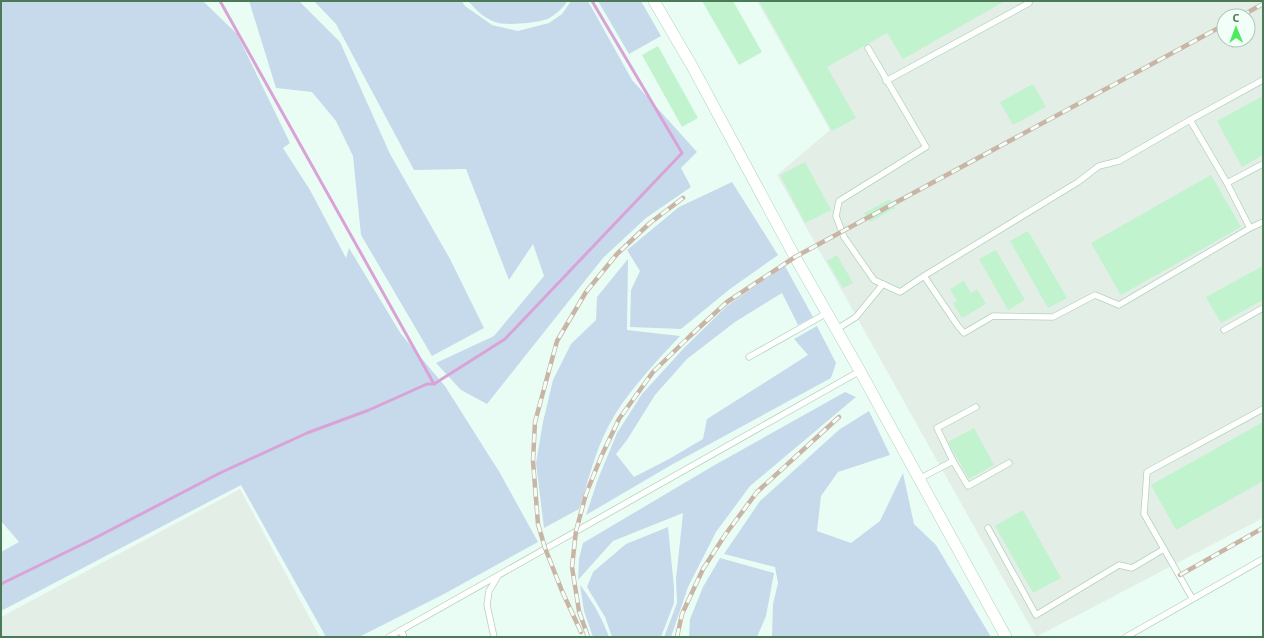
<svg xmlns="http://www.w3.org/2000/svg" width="1264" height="638" font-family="'Open Sans',sans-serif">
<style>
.industrial{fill:#e3eee7;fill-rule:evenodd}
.green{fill:#c7daec}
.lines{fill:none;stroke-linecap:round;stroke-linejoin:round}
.stream{stroke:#daa3d7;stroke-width:3}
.building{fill:#c1f3cf}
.service-casing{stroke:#b1d3bc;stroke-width:7}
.minor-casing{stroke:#b1d3bc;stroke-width:12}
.service{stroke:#fff;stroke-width:5.5}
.minor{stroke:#fff;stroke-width:11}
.rail-casing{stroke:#c9b5a6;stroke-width:4.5}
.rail{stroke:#f1fff8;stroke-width:3;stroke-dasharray:9;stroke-linecap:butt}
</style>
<rect width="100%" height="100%" fill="#eafdf4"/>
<!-- industrial -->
<g class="industrial">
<path d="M 757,1 L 1263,1 L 1263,518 L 1036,637 L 777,175 L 830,130 ZM 1224,16 L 1248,16 L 1248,40 L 1224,40 Z"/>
<polygon points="240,489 320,637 1,637 1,617"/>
</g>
<!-- green -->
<g class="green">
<polygon points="1,1 203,1 237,34 290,143 283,148 310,190 346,258 349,248 401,334 445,386 500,473 538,542 444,594 359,637 326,637 241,485 1,611 1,552 19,542 1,521"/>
<polygon points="249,1 299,1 340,42 390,154 450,259 484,328 432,356 361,235 353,156 336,121 312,92 276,88"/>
<polygon points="314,1 462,1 465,6 492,25 518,31 549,23 562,14 571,1 588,1 632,80 697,152 681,168 691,187 646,218 603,258 487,404 461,390 436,363 494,336 544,276 533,244 509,280 466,169 414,170 336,24"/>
<path d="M 468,1 L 567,1 C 565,7 551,19 544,20 C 535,23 504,26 495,22 C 484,18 476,10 468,1 Z"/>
<polygon points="598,1 641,1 661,36 629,54"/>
<polygon points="732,182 778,255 730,289 681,329 630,327 631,290 640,271 627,250 679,207"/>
<path d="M 628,259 L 627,330 L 680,336 C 654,364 627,392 609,425 C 595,451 588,482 579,509 L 544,528 L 536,463 L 543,422 L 553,380 L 571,344 L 596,320 L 597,297 Z"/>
<polygon points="785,266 813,317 798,325 782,293 735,322 687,359 655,395 627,440 616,454 634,477 669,459 703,439 707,419 808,355 794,339 817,326 836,363 831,378 673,464 586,515 598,479 617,433 642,394 684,348 728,305"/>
<polygon points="845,392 856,397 750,486 716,532 688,587 671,637 664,637 677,603 676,579 683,513 613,541 578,580 579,559 583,543 713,466"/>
<polygon points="869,411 890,455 838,472 821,496 817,531 851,543 880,521 903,473 914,524 936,545 991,637 772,637 773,604 778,583 775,567 724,554 760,501 840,429"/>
<polygon points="668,527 674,587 674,603 661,637 612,637 605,617 587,587 593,572 626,544"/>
<polygon points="720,558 774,573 766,616 757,637 689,637 690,619 703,587"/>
<path d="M 580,585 C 593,602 602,618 609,637 L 593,637 L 584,611 Z"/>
</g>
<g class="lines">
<!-- stream -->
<g class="stream">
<polyline points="220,1 434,384"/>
<polyline points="1,584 95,538 220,473 307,433 369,410 427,384 434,384 505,339 682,153 592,1"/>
</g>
</g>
<!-- building -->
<g class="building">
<polygon points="702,1 733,1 762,52 739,65"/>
<polygon points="759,1 1005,1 903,59 887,33 827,67 856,118 832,131"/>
<polygon points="658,46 698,118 682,127 642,55"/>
<polygon points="1033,84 1046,107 1013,125 1000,102"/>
<polygon points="1263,96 1263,155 1242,167 1217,121"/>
<polygon points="805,162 831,210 805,223 780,175"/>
<polygon points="1211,175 1241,227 1121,295 1091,243"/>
<polygon points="890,199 895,208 870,222 864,213"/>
<polygon points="1028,231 1067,298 1048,308 1010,241"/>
<polygon points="996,250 1025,300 1008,310 979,259"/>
<polygon points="837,255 853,283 843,288 827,261"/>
<polygon points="1263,266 1263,300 1221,323 1206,297"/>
<polygon points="964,281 971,293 977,289 986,304 962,318 953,303 957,301 950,289"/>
<polygon points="1263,422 1263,481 1176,530 1151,485"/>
<polygon points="974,428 994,465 969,479 948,442"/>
<polygon points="1023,510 1061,578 1033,593 995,526"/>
</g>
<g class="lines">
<defs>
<g id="service">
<polyline points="868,48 926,147 839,201 836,216 844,237 874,280 900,292 924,276 1078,182 1099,166 1119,161 1190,120 1263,80"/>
<polyline points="886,81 1029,3"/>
<polyline points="1227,183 1263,164"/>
<polyline points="1250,228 1263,222"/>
<polyline points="924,276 958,326 964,333 993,316 1053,317 1095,295 1119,305 1250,228 1227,183 1190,120"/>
<polyline points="837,329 856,317 883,284"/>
<polyline points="1224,330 1263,308"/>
<polyline points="749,357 827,313"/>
<polyline points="953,461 968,486 1009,463"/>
<polyline points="919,479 953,461 937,428 976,407"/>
<polyline points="988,528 1036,615 1119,565 1132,568 1164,549"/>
<polyline points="1192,598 1144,514 1147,472 1263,409"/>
<polyline points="401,630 404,637"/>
<polyline points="389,637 860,371"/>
<polyline points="494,637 487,605 489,591 498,576"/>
<polyline points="1126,637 1263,559"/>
</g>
<polyline id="minor" points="654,1 692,66 795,257 860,371 1006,637"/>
</defs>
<!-- service casing -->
<use href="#service" class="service-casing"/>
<!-- minor casing -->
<use href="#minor" class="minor-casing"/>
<!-- service -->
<use href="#service" class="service"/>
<!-- minor -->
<use href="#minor" class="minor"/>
<defs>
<g id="rail">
<polyline points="1241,16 1263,4"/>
<polyline points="1180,575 1263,528"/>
<polyline points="581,632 562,591 545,548 538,524 533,461 535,422 557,341 586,292 617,254 650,223 683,198"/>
<polyline points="588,637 579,611 572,567 576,531 586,494 601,457 619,419 653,372 690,336 727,302 795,257 1224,25"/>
<polyline points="677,637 682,614 703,569 725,535 757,492 839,417"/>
</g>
</defs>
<!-- rail casing -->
<use href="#rail" class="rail-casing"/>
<!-- rail -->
<use href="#rail" class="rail"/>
</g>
<!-- border -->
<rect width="1264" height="638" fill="none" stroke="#4c7957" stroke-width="4"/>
<!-- north arrow -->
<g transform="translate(1236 28) rotate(359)"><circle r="19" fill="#f1fff8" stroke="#afc9b8"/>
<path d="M0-3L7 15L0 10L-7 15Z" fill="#4de95f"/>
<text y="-6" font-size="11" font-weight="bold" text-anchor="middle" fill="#4c7957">С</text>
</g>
</svg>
